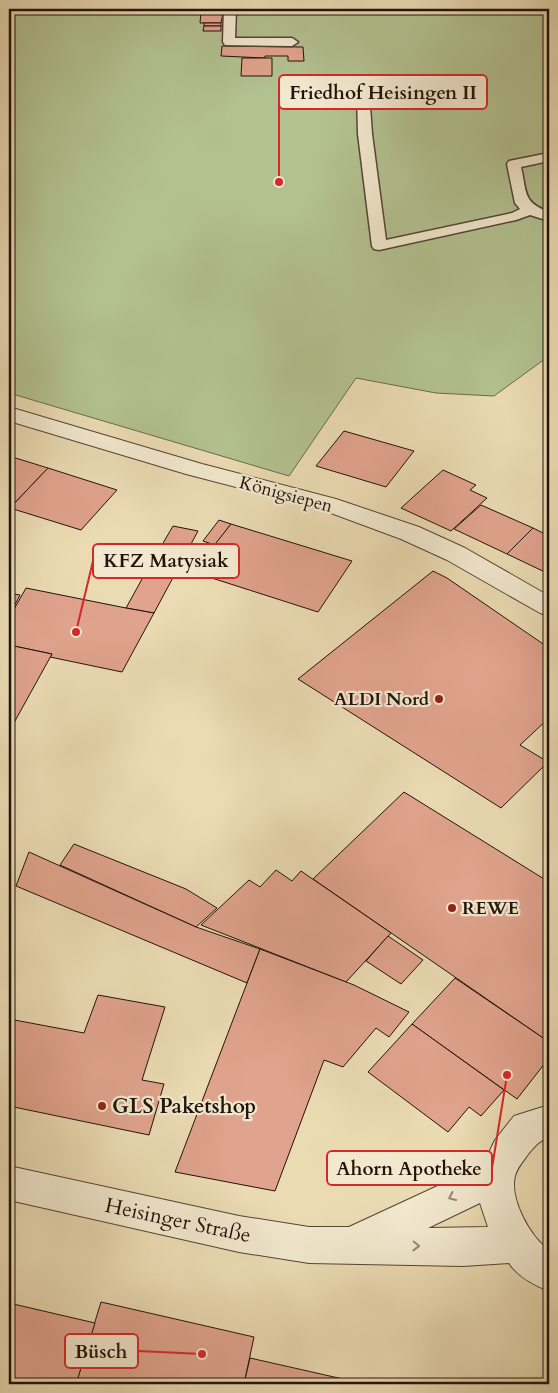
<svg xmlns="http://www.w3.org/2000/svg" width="558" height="1393" font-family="Cardo,serif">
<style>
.green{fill:#b3c190;stroke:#6a6a4e}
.building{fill:#e0a38d;stroke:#21120b}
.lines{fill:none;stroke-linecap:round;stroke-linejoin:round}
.service-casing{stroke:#544435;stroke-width:3}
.minor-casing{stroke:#544435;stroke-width:2}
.service{fill:#f2e8ce;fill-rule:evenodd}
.minor{fill:#f2e8ce;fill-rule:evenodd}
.oneway{stroke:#948876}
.poi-dot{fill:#8f2418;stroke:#f2e8ce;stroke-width:2}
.labels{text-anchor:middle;stroke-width:4.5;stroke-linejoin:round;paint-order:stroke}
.street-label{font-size:18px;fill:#21120b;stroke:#f2e8ce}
.poi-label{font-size:18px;font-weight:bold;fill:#21120b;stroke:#f2e8ce;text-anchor:end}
.near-poi-label{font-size:21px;font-weight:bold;fill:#21120b;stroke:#f2e8ce;text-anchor:start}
.near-street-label{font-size:21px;fill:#21120b;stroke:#f2e8ce}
.leader{fill:none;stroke:#d62828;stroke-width:2}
.callout-dot{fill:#d62828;stroke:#f2e8ce;stroke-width:2}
.callout{fill:#f2e8ce;stroke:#d62828;stroke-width:2}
.callout-label{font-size:19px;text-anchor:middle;font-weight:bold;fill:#21120b}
</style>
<rect width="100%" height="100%" fill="#ebdbb3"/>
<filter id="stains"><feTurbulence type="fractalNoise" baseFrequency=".004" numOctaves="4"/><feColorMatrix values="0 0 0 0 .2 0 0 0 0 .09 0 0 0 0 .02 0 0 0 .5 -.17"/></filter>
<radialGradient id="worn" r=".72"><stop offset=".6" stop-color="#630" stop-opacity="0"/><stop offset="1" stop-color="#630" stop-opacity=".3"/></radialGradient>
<!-- green -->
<polygon class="green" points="9,9 549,9 549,356 494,396 436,393 356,378 289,476 9,393"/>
<!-- building -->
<g class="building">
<polygon points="201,12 223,13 221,23 200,23"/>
<rect x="204" y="23" width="17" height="3"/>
<polygon points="204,26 221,26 221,31 203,31"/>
<polygon points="222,46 303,47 304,61 288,61 288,56 265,56 265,58 221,56"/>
<polygon points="242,58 272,58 272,76 241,76"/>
<polygon points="344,431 414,451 386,487 316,466"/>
<polygon points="9,456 48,468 10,508 9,507"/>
<polygon points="48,468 117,490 81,530 10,508"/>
<polygon points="443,470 476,485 470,490 487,498 451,531 401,508"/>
<polygon points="481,505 533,528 507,554 454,529"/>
<polygon points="219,520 231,524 215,545 203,541"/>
<polygon points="231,524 352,561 318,612 193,572"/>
<polygon points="173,526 198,531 154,613 126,608 147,570 141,569 145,562 149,556 155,557"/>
<polygon points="533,528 549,536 549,574 507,554"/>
<polygon points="433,571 447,578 549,648 549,718 520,745 548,762 501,808 298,679"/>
<polygon points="26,588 126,608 154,613 122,672 50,657 52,654 9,645 9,618"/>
<polygon points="9,593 20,595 9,616"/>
<polygon points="9,645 52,654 10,730 9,730"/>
<polygon points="404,792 549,882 549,1042 313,879"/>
<polygon points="74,844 186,889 217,908 196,927 60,865"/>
<polygon points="29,852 196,927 260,949 247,983 16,886"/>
<polygon points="276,870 292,881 301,871 391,933 346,982 201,925 249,880 260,887"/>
<polygon points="388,936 423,960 401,984 366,961"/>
<polygon points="260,949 354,985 409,1012 389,1037 376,1028 343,1067 324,1060 275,1191 175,1172"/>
<polygon points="455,978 549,1042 549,1058 517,1099 412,1024"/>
<polygon points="98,995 165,1007 142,1080 164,1084 149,1135 9,1106 9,1019 84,1033"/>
<polygon points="412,1024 504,1090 481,1116 469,1107 448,1132 368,1072"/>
<polygon points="101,1302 254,1337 244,1384 76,1384"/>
<polygon points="9,1303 95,1323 76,1384 9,1384"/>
<polygon points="250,1358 365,1384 244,1384"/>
</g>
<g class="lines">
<defs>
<g id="service">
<polygon points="224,9 236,9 235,38 292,38 298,42 292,46 225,45 223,42"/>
<path d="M 363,88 L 369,92 L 372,134 L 386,240 L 512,213 L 520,209 L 515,203 L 507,164 L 509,161 L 549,153 L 549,161 L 521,167 C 527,192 522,202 549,212 L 549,221 L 530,215 L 516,220 L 379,250 L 374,249 L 372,246 L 358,134 L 357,92 Z"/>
</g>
<g id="minor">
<polygon points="9,407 202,464 336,499 419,527 465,548 549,596 549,616 540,613 447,560 401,539 320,509 186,474 9,421"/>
<path d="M 549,1105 L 549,1137 C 539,1141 536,1145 529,1153 C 524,1160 517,1168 515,1176 C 509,1199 531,1238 549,1250 L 549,1291 C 534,1285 518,1277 509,1263 L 463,1266 L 309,1263 L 239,1252 L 9,1200 L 9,1166 L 239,1216 L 309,1227 L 349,1227 L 483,1165 L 495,1140 L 514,1116 ZM 480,1203 L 488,1227 L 428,1228 Z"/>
</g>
</defs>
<!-- service casing -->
<use href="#service" class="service-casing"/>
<!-- minor casing -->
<use href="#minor" class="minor-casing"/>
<!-- service -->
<use href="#service" class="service"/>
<!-- minor -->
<use href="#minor" class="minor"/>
</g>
<!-- one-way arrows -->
<defs><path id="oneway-chevron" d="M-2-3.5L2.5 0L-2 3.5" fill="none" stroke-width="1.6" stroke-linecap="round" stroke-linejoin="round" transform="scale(1.25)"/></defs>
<g class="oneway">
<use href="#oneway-chevron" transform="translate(452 1197) rotate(155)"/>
<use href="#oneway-chevron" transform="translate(416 1246) rotate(1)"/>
</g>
<!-- markers -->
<g class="poi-dot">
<circle cx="439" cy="699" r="5"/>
<circle cx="452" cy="908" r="5"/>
<circle cx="102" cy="1106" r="5"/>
</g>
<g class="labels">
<!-- street labels -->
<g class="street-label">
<text transform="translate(286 494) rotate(15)" y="6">Königsiepen</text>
</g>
<!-- poi labels -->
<g class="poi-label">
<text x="429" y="705">ALDI Nord</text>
<text x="462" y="914" text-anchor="start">REWE</text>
</g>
<!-- near-poi labels -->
<g class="near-poi-label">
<text x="112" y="1113">GLS Paketshop</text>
</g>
<!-- near-street labels -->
<g class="near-street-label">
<text transform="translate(178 1220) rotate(12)" y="7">Heisinger Straße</text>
</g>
</g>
<!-- callouts -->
<path class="leader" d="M279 182L279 92M76 632L93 561M507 1075L492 1168M202 1354L138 1351"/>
<g class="callout-dot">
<circle cx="279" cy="182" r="5"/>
<circle cx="76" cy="632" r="5"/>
<circle cx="507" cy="1075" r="5"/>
<circle cx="202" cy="1354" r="5"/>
</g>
<g class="callout">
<rect x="279" y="75" width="208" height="34" rx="5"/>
<rect x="93" y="544" width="146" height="34" rx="5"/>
<rect x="327" y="1151" width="165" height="34" rx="5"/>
<rect x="65" y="1334" width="73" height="34" rx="5"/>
</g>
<g class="callout-label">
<text x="383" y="99">Friedhof Heisingen II</text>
<text x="166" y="567">KFZ Matysiak</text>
<text x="409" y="1175">Ahorn Apotheke</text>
<text x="101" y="1358">Büsch</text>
</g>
<!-- margin -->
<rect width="558" height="1393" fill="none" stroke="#ebdbb3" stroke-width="30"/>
<rect x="10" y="10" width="538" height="1373" fill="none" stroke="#21120b" stroke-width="2.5"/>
<rect x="15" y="15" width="528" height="1363" fill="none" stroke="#21120b"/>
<rect width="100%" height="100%" filter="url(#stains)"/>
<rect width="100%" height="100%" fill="url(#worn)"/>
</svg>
